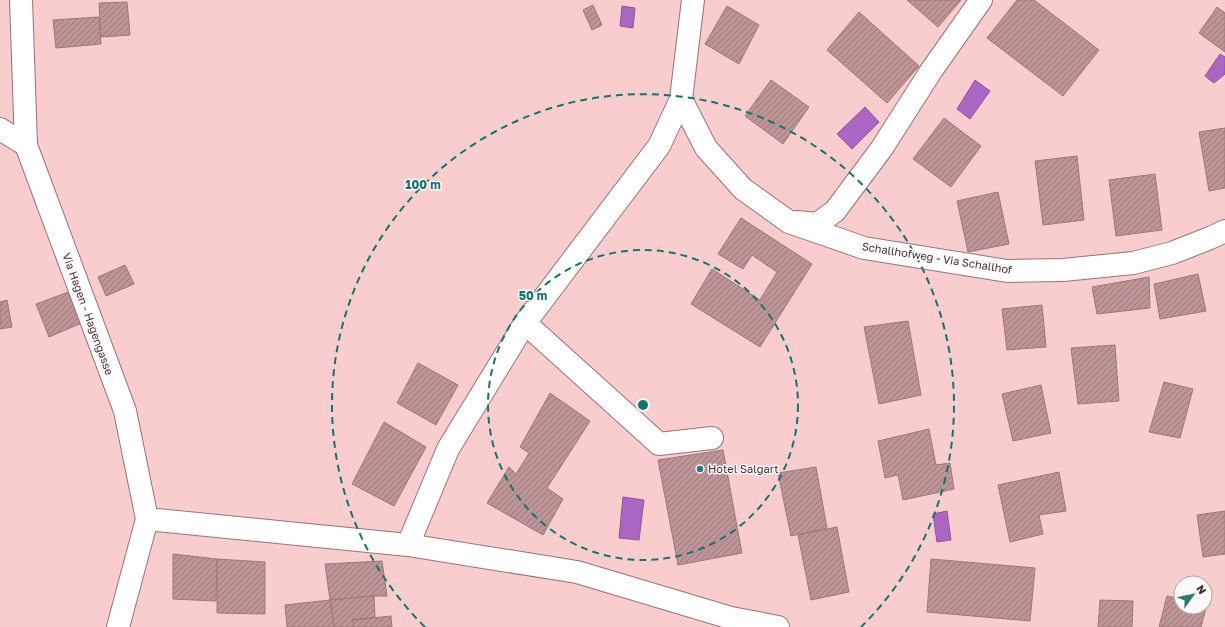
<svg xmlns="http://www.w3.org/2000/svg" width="1225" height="627" font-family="'Golos Text',sans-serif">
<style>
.water{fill:#ab66c4;stroke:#8c5698}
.building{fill:url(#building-hatch);stroke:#9f7779}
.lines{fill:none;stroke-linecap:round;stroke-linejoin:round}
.minor-casing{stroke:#9a7274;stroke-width:24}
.minor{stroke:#fff;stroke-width:22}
.ring{fill:none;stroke:#0f766e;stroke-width:2;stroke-dasharray:7 5}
.poi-dot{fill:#2d7778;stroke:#fef9f9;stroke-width:1.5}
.labels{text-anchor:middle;stroke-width:3;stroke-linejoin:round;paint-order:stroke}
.street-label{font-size:11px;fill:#433232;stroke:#fef9f9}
.poi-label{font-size:11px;fill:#433232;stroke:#fef9f9;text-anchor:start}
.centre{fill:#0f766e;stroke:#fef9f9;stroke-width:2}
.ring-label{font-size:12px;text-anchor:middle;font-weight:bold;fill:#0f766e;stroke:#fef9f9;stroke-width:3;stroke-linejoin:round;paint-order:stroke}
</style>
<defs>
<pattern id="building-hatch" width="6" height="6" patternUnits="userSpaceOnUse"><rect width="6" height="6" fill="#be9596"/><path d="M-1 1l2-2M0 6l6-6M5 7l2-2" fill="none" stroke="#9c7a7b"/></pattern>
</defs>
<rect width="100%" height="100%" fill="#f9cdce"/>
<!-- water -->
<g class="water">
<polygon points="622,6 635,8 633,28 620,26"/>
<polygon points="1220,54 1225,57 1225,74 1214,83 1205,76"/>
<polygon points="975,80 990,91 970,119 957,109"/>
<polygon points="865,107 879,122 852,149 837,134"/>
<polygon points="623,497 644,500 639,540 619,538"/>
<polygon points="947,511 951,540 937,542 933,514"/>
</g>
<!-- building -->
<g class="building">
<polygon points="907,0 961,0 938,27"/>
<polygon points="1017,0 1034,0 1099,50 1063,96 987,38"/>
<polygon points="127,2 130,35 101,37 99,3"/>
<polygon points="593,5 602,25 592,30 583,10"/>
<polygon points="727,6 759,25 739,64 705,44"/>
<polygon points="1217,7 1225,13 1225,52 1199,33"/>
<polygon points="859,12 919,66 887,103 827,50"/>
<polygon points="99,17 101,44 56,48 53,20"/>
<polygon points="771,80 809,107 783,144 745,116"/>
<polygon points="944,118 981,146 951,187 913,159"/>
<polygon points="1225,128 1225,188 1209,191 1199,132"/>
<polygon points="1077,156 1084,220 1043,225 1035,161"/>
<polygon points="1155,174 1162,230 1116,236 1109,180"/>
<polygon points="998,192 1009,244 968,252 957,201"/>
<polygon points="741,218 812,264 760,347 691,304 712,269 760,300 777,272 752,255 743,269 718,254"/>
<polygon points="125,265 134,284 106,296 98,277"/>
<polygon points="1198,274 1206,311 1160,319 1154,284"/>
<polygon points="1149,277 1150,308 1097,314 1092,287"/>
<polygon points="71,291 82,323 49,337 36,304"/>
<polygon points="7,300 12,327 0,329 0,302"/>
<polygon points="1042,305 1046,347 1007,350 1002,309"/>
<polygon points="908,321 921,395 879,404 864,327"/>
<polygon points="1115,345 1119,401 1078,404 1071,348"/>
<polygon points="418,363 458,385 436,425 397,403"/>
<polygon points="1164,382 1193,389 1180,438 1149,432"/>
<polygon points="1041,385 1051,433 1013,441 1002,394"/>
<polygon points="550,393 590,421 547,488 563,499 543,535 487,503 509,467 516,474 529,453 520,447"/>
<polygon points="384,422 426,447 394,506 352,484"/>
<polygon points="929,429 936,465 950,463 954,489 903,500 898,475 885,478 878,441"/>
<polygon points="723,450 742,553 678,565 658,460"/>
<polygon points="816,467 827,528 791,536 778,473"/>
<polygon points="1059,472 1066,511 1039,515 1043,534 1010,542 998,485"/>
<polygon points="1225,511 1225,554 1203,557 1197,515"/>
<polygon points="837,527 849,592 811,600 798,535"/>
<polygon points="173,554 217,559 216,601 173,599"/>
<polygon points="217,559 265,562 265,614 217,613"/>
<polygon points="931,559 1035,568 1030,621 927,612"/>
<polygon points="382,561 387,596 374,596 330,600 325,564"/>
<polygon points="374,596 375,617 353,620 354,627 334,627 330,600"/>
<polygon points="1167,596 1181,599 1181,607 1205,607 1205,603 1207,604 1201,627 1159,627"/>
<polygon points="330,600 334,627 287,627 285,605"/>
<polygon points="1100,600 1133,601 1132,627 1098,627"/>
<polygon points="391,616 392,627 354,627 353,620"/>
</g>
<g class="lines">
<defs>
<g id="minor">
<polyline points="21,0 26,145 125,411 147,519 118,627"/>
<polyline points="681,99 706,148 743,189 789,222 864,248 1007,271 1063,270 1133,263 1172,253 1210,238 1225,231"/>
<polyline points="0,129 26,145"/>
<polyline points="797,222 817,224 835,211 882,148 931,71 981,0"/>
<polyline points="525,323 659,444 712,438"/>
<polyline points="147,519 408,545 448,449 525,323 659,146 681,99 693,0"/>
<polyline points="408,545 577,572 731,618 778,627"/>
</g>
</defs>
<!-- minor casing -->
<use href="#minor" class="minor-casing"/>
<!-- minor -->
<use href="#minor" class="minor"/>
</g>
<!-- distance rings -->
<g class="ring">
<circle cx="643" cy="405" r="155"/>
<path d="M425 627A311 311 0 1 1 861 627"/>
</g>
<!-- markers -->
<circle class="poi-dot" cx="700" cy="469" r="4"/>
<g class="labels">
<!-- street labels -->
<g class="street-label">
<text transform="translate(937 258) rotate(9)" y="4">Schallhofweg - Via Schallhof</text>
<text transform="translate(88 314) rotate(70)" y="4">Via Hagen - Hagengasse</text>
</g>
<!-- poi labels -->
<g class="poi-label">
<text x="708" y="473">Hotel Salgart</text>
</g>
</g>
<circle cx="643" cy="405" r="6" class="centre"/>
<g class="ring-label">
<text x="423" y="189">100 m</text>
<text x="533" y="300">50 m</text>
</g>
<!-- north arrow -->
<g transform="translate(1193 595) rotate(57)"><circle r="19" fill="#fef9f9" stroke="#b3a9a9"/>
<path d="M0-3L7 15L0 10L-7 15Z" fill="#2d7778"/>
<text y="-6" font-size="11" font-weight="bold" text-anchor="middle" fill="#433232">N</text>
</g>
</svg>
